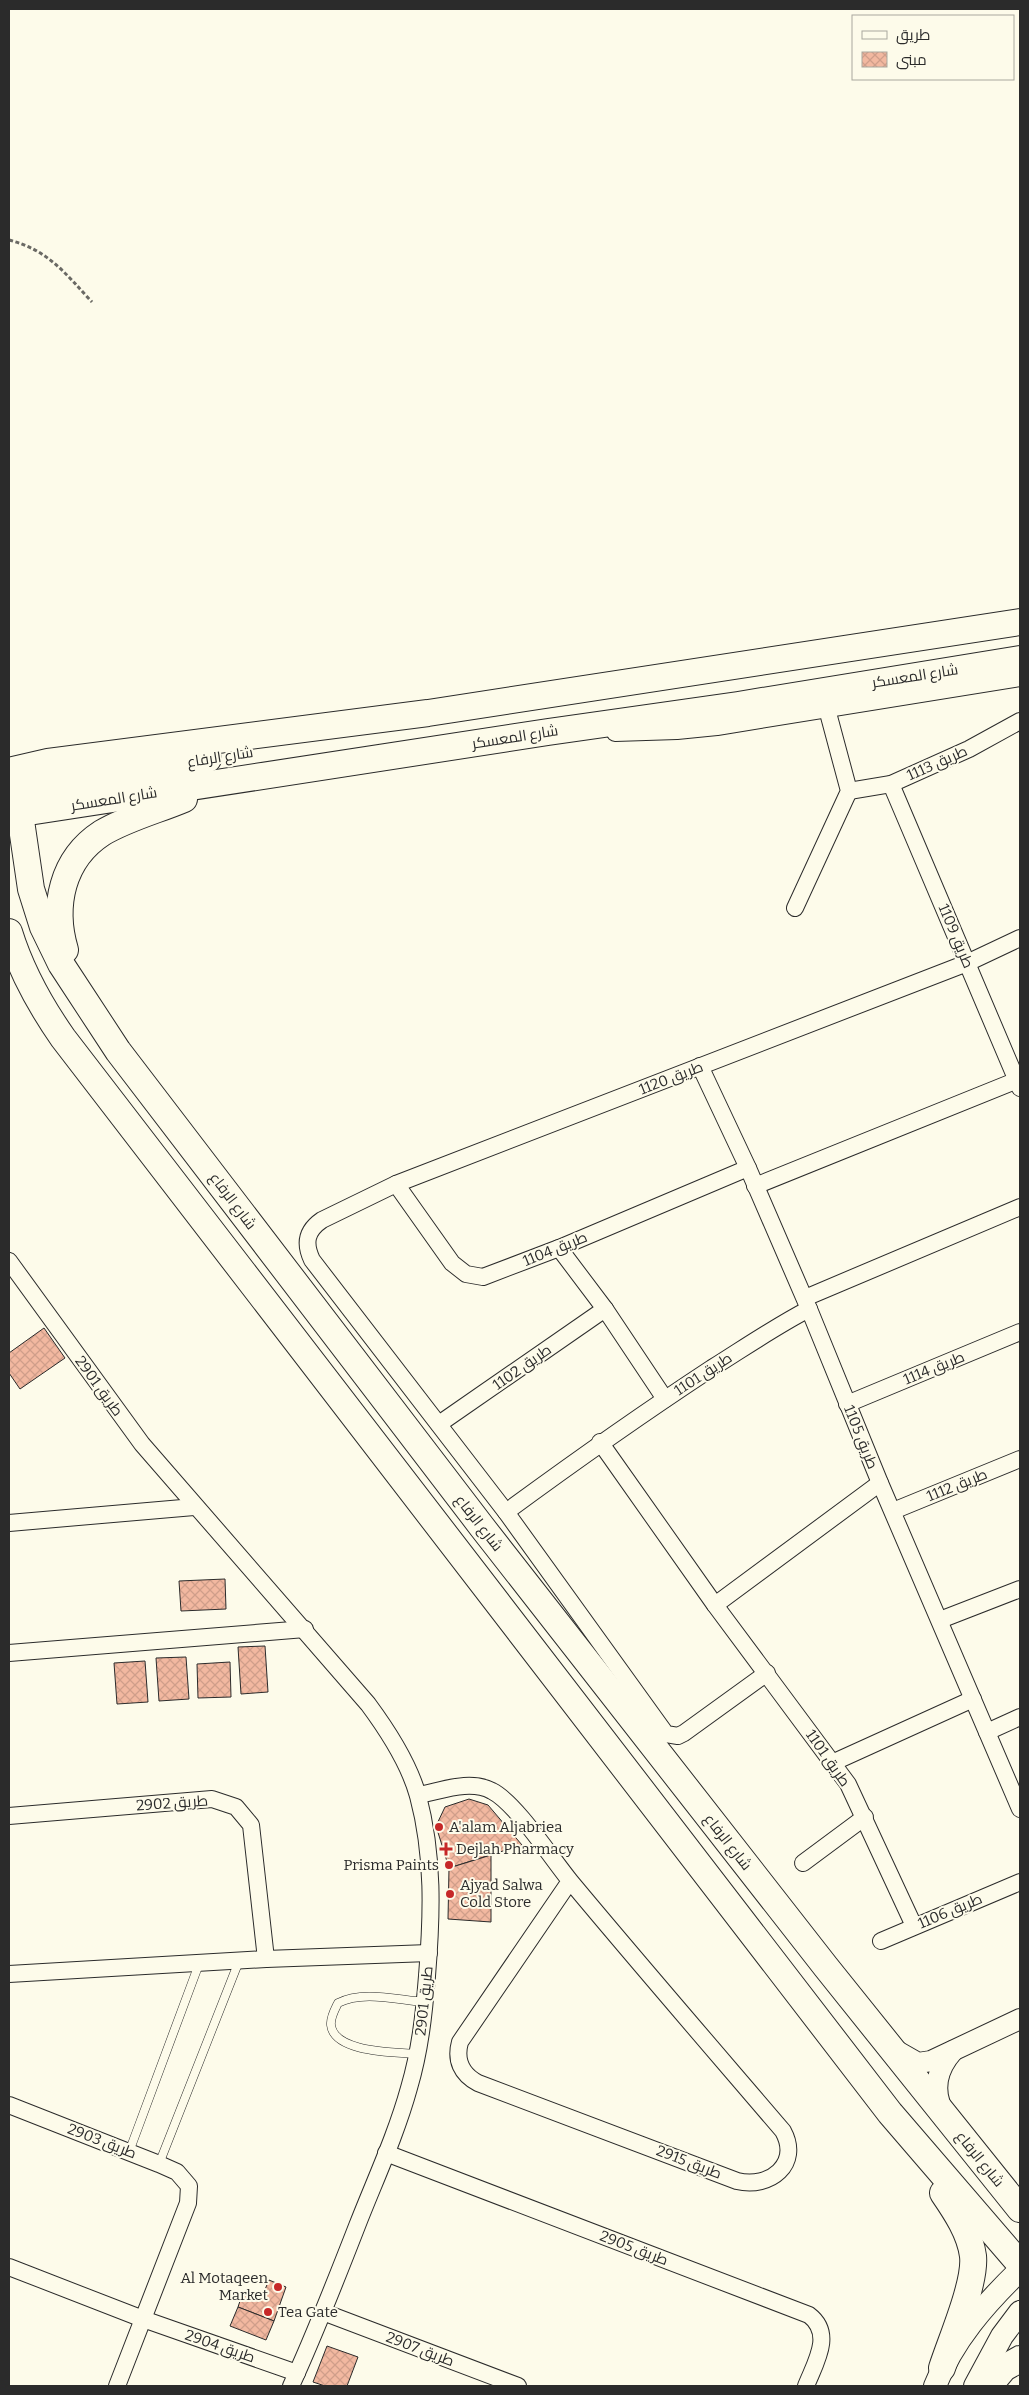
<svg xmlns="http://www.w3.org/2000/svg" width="1029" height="2395" font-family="Bitter,Cairo,serif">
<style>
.building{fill:url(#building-cross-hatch);stroke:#2b2b2b}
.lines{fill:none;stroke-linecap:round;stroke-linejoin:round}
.service-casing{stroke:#2b2b2b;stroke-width:9}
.minor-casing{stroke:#2b2b2b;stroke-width:18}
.tertiary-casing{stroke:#2b2b2b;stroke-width:22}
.secondary-casing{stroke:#2b2b2b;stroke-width:24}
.primary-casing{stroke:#2b2b2b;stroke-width:28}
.path{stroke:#6a6964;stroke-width:3;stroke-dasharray:4 2.5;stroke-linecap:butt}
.service{stroke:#fdfbea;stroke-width:8}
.minor{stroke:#fdfbea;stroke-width:16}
.tertiary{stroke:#fdfbea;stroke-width:20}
.secondary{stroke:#fdfbea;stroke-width:22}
.primary{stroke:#fdfbea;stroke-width:26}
.poi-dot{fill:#c62828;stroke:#fdfbea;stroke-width:2}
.labels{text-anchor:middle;stroke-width:4;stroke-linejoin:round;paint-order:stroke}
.street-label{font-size:15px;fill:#2b2b2b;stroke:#fdfbea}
.poi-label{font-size:15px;fill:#2b2b2b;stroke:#fdfbea;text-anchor:start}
</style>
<defs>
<pattern id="building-cross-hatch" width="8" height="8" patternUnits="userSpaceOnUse" patternTransform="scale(1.25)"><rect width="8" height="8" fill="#f2b8a0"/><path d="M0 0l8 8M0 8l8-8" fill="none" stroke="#d09e8a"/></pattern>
</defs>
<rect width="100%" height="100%" fill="#fdfbea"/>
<!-- building -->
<g class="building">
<polygon points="44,1328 65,1358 20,1389 9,1373 9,1353"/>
<polygon points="225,1579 226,1609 181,1611 179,1581"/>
<polygon points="265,1646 268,1692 241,1694 238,1647"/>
<polygon points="186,1657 189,1699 159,1701 156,1658"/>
<polygon points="145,1661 148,1702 117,1704 114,1663"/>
<polygon points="230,1662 231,1697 198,1698 197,1664"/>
<polygon points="469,1799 488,1805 522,1845 449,1868 436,1826 445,1807"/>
<polygon points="491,1855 491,1922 448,1919 449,1868"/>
<polygon points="269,2280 286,2287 274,2321 238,2307 243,2292 261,2299"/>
<polygon points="238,2307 274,2321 266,2340 230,2326"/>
<polygon points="327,2346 358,2357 347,2386 325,2386 313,2382"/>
</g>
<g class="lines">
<defs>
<g id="service">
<path d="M 417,2054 C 396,2052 334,2053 331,2025 C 330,2018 335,2009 338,2003 C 363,1990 397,2000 425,2002"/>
<polyline points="129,2152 199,1964"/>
<polyline points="159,2164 239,1961"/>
</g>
<g id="minor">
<polyline points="615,733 677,731 717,727 1020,678"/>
<polyline points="891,784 1020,1088"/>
<polyline points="849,791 891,784 969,749 1020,721"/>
<polyline points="795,908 849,791 827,709"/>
<polyline points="700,1066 748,1168 809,1309 880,1483 1020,1809"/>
<polyline points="396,1184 452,1263 466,1274 483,1277 559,1248 748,1168"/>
<polyline points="755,1186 1020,1079"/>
<polyline points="559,1248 605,1309 665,1399"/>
<path d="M 9,1261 L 142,1444 L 368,1704 C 388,1731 409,1763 418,1796 C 434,1856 432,1915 427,1976 C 424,2014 420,2051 409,2088 C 396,2135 375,2180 357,2226 C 336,2280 315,2334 291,2386"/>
<polyline points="805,1298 1020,1207"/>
<polyline points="847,1404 1020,1332"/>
<polyline points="439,1424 605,1309"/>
<polyline points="600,1442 715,1605 848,1784 914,1926"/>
<polyline points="893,1511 1020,1459"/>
<path d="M 506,1512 C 574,1462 642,1414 712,1368 C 744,1348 776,1326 809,1309"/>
<polyline points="9,1523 194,1507"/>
<polyline points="715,1605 880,1483"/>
<polyline points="940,1620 1020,1589"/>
<polyline points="9,1653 305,1629"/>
<path d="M 767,1673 L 684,1733 L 678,1736 L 666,1734 L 506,1512 L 312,1260 C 304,1243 306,1231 322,1220 L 396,1184 L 967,963 L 1020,938"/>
<polyline points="987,1732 1020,1717"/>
<polyline points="832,1763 973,1699"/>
<path d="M 418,1795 C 441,1791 470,1779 492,1791 C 516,1803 552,1859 571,1882 C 641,1966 712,2048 783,2131 C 801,2164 770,2189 737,2181 L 478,2083 C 461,2074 455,2060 460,2042 L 570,1881"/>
<polyline points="9,1816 212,1799 236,1807 251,1825 266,1959"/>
<polyline points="803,1863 865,1817"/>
<polyline points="881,1941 1020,1882"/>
<polyline points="9,1974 266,1959 429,1953"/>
<polyline points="9,2105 159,2164 177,2172 189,2186 188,2203 117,2386"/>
<path d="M 386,2153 L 809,2315 C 834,2334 815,2363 806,2386"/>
<polyline points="9,2267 143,2319 297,2373"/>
<polyline points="323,2312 518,2386"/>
</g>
<g id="tertiary">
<polyline points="897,2051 918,2063 931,2061 1020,2019"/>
<path d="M 943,2111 C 932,2089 937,2069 953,2051"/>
</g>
<g id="secondary">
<path d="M 935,2386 C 953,2340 985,2304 1020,2270"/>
<polyline points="975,2386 1002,2336 1020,2312"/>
</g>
<g id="primary">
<polyline points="9,771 48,762 428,713 1020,622"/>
<polyline points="9,793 53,783 208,759"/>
<polyline points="9,799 20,814 31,889 43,927 61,964 118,1051 482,1527 826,1967 1020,2209"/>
<polyline points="9,815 548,732 738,705 1020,659"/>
<path d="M 9,932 C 21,971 40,1005 63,1038 L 890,2113 L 1020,2264"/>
<path d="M 65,950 C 52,906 62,859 102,833 C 127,818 158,810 184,799"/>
<path d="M 942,2368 C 951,2340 976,2283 973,2256 C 970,2233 956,2212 943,2193"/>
<polyline points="989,2386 1004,2368 1020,2359"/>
</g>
</defs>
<!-- service casing -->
<use href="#service" class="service-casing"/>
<!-- minor casing -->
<use href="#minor" class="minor-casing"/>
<!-- tertiary casing -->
<use href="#tertiary" class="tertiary-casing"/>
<!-- secondary casing -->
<use href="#secondary" class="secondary-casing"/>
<!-- primary casing -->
<use href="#primary" class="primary-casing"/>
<!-- path -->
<path class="path" d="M 9,240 C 48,250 65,273 92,302"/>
<!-- service -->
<use href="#service" class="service"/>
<!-- minor -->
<use href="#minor" class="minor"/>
<!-- tertiary -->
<use href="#tertiary" class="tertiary"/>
<!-- secondary -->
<use href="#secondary" class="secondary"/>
<!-- primary -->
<use href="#primary" class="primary"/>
</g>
<!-- markers -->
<g class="poi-dot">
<circle cx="439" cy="1827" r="5"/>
<path d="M443.5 1841.5h5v5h5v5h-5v5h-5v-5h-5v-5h5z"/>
<circle cx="449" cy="1865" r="5"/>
<circle cx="450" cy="1894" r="5"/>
<circle cx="278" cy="2287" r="5"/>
<circle cx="268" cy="2312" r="5"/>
</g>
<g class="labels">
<!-- street labels -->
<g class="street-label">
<text transform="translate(915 676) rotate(-9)" y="5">شارع المعسكر</text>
<text transform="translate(515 737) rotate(-9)" y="5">شارع المعسكر</text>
<text transform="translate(220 757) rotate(-9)" y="5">شارع الرفاع</text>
<text transform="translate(937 763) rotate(-24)" y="5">طريق 1113</text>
<text transform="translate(114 799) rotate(-9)" y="5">شارع المعسكر</text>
<text transform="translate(956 936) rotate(67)" y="5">طريق 1109</text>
<text transform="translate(671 1078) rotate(-21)" y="5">طريق 1120</text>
<text transform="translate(233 1201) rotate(53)" y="5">شارع الرفاع</text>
<text transform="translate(555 1249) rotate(-22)" y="5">طريق 1104</text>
<text transform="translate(522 1367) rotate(-35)" y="5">طريق 1102</text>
<text transform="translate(934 1368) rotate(-22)" y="5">طريق 1114</text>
<text transform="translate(703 1374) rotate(-33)" y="5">طريق 1101</text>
<text transform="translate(99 1386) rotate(54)" y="5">طريق 2901</text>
<text transform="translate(861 1437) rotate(68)" y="5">طريق 1105</text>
<text transform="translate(957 1485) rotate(-22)" y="5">طريق 1112</text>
<text transform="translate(479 1523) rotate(52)" y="5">شارع الرفاع</text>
<text transform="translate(828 1758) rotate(55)" y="5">طريق 1101</text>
<text transform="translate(172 1803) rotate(-4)" y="5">طريق 2902</text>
<text transform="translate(728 1842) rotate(52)" y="5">شارع الرفاع</text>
<text transform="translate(950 1911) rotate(-23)" y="5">طريق 1106</text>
<text transform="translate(424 2001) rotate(-84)" y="5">طريق 2901</text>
<text transform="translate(102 2141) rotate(21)" y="5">طريق 2903</text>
<text transform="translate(980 2159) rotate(51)" y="5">شارع الرفاع</text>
<text transform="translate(689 2162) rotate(21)" y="5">طريق 2915</text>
<text transform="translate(634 2248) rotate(21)" y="5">طريق 2905</text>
<text transform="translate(220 2346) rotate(19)" y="5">طريق 2904</text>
<text transform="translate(420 2349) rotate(21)" y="5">طريق 2907</text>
</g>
<!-- poi labels -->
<g class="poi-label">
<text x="449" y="1832">A'alam Aljabriea</text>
<text x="456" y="1854">Dejlah Pharmacy</text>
<text x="439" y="1870" text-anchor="end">Prisma Paints</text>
<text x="460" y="1890">Ajyad Salwa<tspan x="460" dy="17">Cold Store</tspan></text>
<text x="268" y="2283" text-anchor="end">Al Motaqeen<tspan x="268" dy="17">Market</tspan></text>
<text x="278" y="2317">Tea Gate</text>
</g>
</g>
<!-- border -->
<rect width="1029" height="2395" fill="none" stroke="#2b2b2b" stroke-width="20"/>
<!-- legend -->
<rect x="852" y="15" width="162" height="65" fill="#fdfbea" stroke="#a9a89e"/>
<rect x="862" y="31" width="25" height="8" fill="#fdfbea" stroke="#a9a89e"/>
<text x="896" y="40" font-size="15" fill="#2b2b2b">طريق</text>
<rect x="862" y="52" width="25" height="15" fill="url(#building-cross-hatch)" stroke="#a9a89e"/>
<text x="896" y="65" font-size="15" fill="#2b2b2b">مبنى</text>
</svg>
